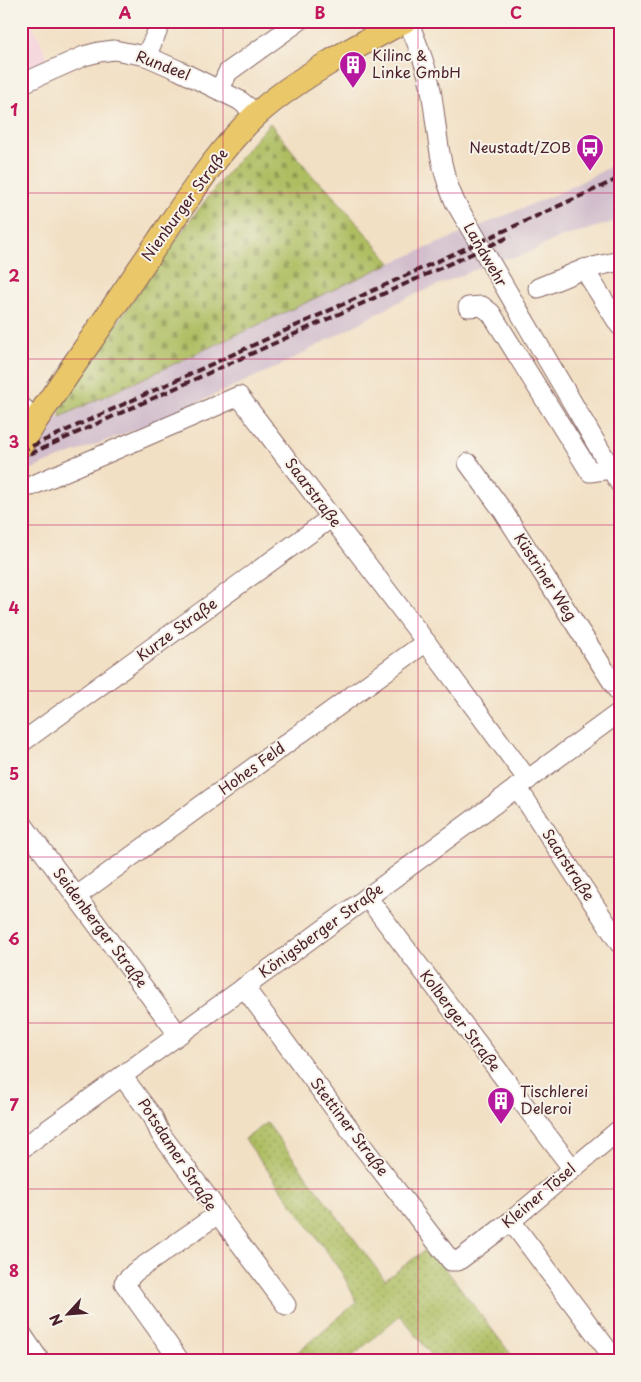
<svg xmlns="http://www.w3.org/2000/svg" width="641" height="1382" font-family="'Playpen Sans',sans-serif">
<style>
.built{fill:#f5cfdb}
.railway{fill:#d1bdcc}
.grass{fill:url(#grass-dots);stroke:#7c6e46}
.cemetery{fill:url(#cemetery-stones);stroke:#7c6e46}
.lines{fill:none;stroke-linecap:round;stroke-linejoin:round}
.minor-casing{stroke:#856361;stroke-width:21}
.major-casing{stroke:#856361;stroke-width:26}
.minor{stroke:#fff;stroke-width:19}
.major{stroke:#eac769;stroke-width:24}
.rail{stroke:#4a1f2b;stroke-width:4;stroke-dasharray:8 4;stroke-linecap:butt}
.grid{fill:none;stroke:#c2185b;stroke-width:1;stroke-opacity:0.55}
.labels{text-anchor:middle;stroke-width:4;stroke-linejoin:round;paint-order:stroke}
.poi-label{font-size:15px;fill:#4a1f2b;stroke:#f7f3e8;text-anchor:start}
.street-label{font-size:15px;fill:#4a1f2b;stroke:#f7f3e8}
.neatline{fill:none;stroke:#c2185b;stroke-width:2}
.grid-label{font-size:16px;text-anchor:middle;font-weight:bold;fill:#c2185b}
</style>
<defs>
<pattern id="grass-dots" width="8" height="8" patternUnits="userSpaceOnUse" patternTransform="scale(1.25)"><rect width="8" height="8" fill="#adbd61"/><path d="M2 2h.1M6 6h.1" fill="none" stroke="#8f9950" stroke-width="1.8" stroke-linecap="round"/></pattern>
<pattern id="cemetery-stones" width="16" height="16" patternUnits="userSpaceOnUse" patternTransform="scale(1.25)"><rect width="16" height="16" fill="#adbd61"/><path d="M2 7V4a2 2 0 0 1 4 0v3zM10 15v-3a2 2 0 0 1 4 0v3z" fill="#8f9950"/></pattern>
</defs>
<rect width="100%" height="100%" fill="#f7f3e8"/>
<filter id="ink" filterUnits="userSpaceOnUse"><feTurbulence type="fractalNoise" baseFrequency=".02" numOctaves="2"/><feDisplacementMap in="SourceGraphic" scale="10" xChannelSelector="R" yChannelSelector="G"/><feConvolveMatrix kernelMatrix="1 2 1 2 8 2 1 2 1" color-interpolation-filters="sRGB"/></filter>
<filter id="wash" filterUnits="userSpaceOnUse"><feTurbulence type="fractalNoise" baseFrequency=".0096" numOctaves="4" result="noise"/><feDisplacementMap in="SourceGraphic" scale="20" xChannelSelector="R" yChannelSelector="G"/><feGaussianBlur stdDeviation="1.12" result="paint"/><feColorMatrix in="noise" values="0 0 0 0 0 0 0 0 0 0 0 0 0 0 0 0 0 1.4 0 .05"/><feComposite in="paint" operator="in"/></filter>
<g filter="url(#wash)">
<rect width="100%" height="100%" fill="#f2e0c5"/>
<!-- built -->
<polygon class="built" points="21,21 31,21 48,59 21,70"/>
<!-- railway -->
<polygon class="railway" points="620,162 620,220 556,239 522,256 501,259 404,299 281,365 140,428 46,463 21,474 21,427 60,417 391,263 559,193"/>
<!-- grass -->
<polygon class="grass" points="267,1123 385,1280 429,1247 516,1361 436,1361 400,1315 347,1361 287,1361 357,1302 342,1273 245,1139"/>
<!-- cemetery -->
<path class="cemetery" d="M 270,123 L 315,179 L 326,187 L 391,263 L 60,417 L 61,406 C 127,309 191,210 270,123 Z"/>
</g>
<g filter="url(#ink)">
<g class="lines">
<defs>
<g id="minor">
<path d="M 408,21 C 417,43 427,67 431,90 C 438,131 437,163 455,202 L 620,484"/>
<polyline points="146,56 162,21"/>
<polyline points="21,84 84,56 99,52 114,50 146,56 178,70 239,100 257,114"/>
<polyline points="220,89 228,72 299,21"/>
<polyline points="584,269 620,326"/>
<polyline points="538,288 584,269 620,261"/>
<polyline points="468,307 482,306 491,313 590,472 611,469"/>
<polyline points="21,406 36,420"/>
<polyline points="468,463 503,511 620,694"/>
<polyline points="21,488 31,486 239,396 426,642 528,780"/>
<polyline points="21,743 332,517"/>
<polyline points="517,787 620,944"/>
<polyline points="21,822 178,1034"/>
<polyline points="77,896 426,642"/>
<polyline points="367,897 572,1168"/>
<polyline points="244,987 360,1143 451,1261 458,1261 511,1221 620,1129"/>
<polyline points="122,1076 153,1117 160,1133 212,1203 218,1214 135,1272 124,1283 180,1361"/>
<polyline points="21,1149 260,976 620,712"/>
<polyline points="218,1214 286,1305"/>
<polyline points="511,1221 616,1361"/>
<polyline points="21,1333 40,1361"/>
</g>
<path id="major" d="M 21,445 L 36,420 C 77,361 117,302 158,242 C 188,198 218,150 257,114 C 297,78 357,46 404,21"/>
</defs>
<!-- minor casing -->
<use href="#minor" class="minor-casing"/>
<!-- major casing -->
<use href="#major" class="major-casing"/>
<!-- minor -->
<use href="#minor" class="minor"/>
<!-- major -->
<use href="#major" class="major"/>
<!-- rail -->
<g class="rail">
<polyline points="21,451 620,178"/>
<polyline points="30,454 511,236"/>
</g>
</g>
</g>
<!-- grid -->
<path class="grid" d="M 223,21 L 223,1361M 418,21 L 418,1361M 21,193 L 620,193M 21,359 L 620,359M 21,525 L 620,525M 21,691 L 620,691M 21,857 L 620,857M 21,1023 L 620,1023M 21,1189 L 620,1189"/>
<!-- icons -->
<defs>
<symbol id="building-pin" viewBox="-11 -11 22 30"><path d="M0 17L-7.5 6A9.5 9.5 0 1 1 7.5 6Z" fill="#b5179e" stroke="#f7f3e8"/><path d="M-4-6H4V6H1V3H-1V6H-4ZM-2.5-4.3h1.7v1.8h-1.7ZM.8-4.3h1.7v1.8H.8ZM-2.5-1h1.7V.8h-1.7ZM.8-1h1.7V.8H.8Z" fill="#fff"/></symbol>
<symbol id="bus-pin" viewBox="-11 -11 22 30"><path d="M0 17L-7.5 6A9.5 9.5 0 1 1 7.5 6Z" fill="#b5179e" stroke="#f7f3e8"/><path d="M-5-6H5V4H4V6H2V4H-2V6H-4V4H-5ZM-3.5-4V0h7V-4ZM-3.5 1.2v1.5H-2V1.2ZM2 1.2v1.5H3.5V1.2Z" fill="#fff"/></symbol>
</defs>
<g fill-rule="evenodd">
<use href="#building-pin" x="337" y="49" width="32" height="43"/>
<use href="#bus-pin" x="574" y="132" width="32" height="43"/>
<use href="#building-pin" x="485" y="1085" width="32" height="43"/>
</g>
<g class="labels">
<!-- poi labels -->
<g class="poi-label">
<text x="372" y="61">Kilinc &amp;<tspan x="372" dy="17">Linke GmbH</tspan></text>
<text x="571" y="153" text-anchor="end">Neustadt/ZOB</text>
<text x="520" y="1097">Tischlerei<tspan x="520" dy="17">Deleroi</tspan></text>
</g>
<!-- street labels -->
<g class="street-label">
<text transform="translate(163 66) rotate(21)" y="5">Rundeel</text>
<text transform="translate(185 205) rotate(-54)" y="5">Nienburger Straße</text>
<text transform="translate(485 255) rotate(60)" y="5">Landwehr</text>
<text transform="translate(313 493) rotate(53)" y="5">Saarstraße</text>
<text transform="translate(545 577) rotate(57)" y="5">Küstriner Weg</text>
<text transform="translate(177 630) rotate(-36)" y="5">Kurze Straße</text>
<text transform="translate(252 769) rotate(-36)" y="5">Hohes Feld</text>
<text transform="translate(568 865) rotate(57)" y="5">Saarstraße</text>
<text transform="translate(100 928) rotate(53)" y="5">Seidenberger Straße</text>
<text transform="translate(321 931) rotate(-36)" y="5">Königsberger Straße</text>
<text transform="translate(460 1021) rotate(53)" y="5">Kolberger Straße</text>
<text transform="translate(349 1127) rotate(53)" y="5">Stettiner Straße</text>
<text transform="translate(177 1155) rotate(57)" y="5">Potsdamer Straße</text>
<text transform="translate(539 1196) rotate(-40)" y="5">Kleiner Tösel</text>
</g>
</g>
<!-- margin -->
<rect width="641" height="1382" fill="none" stroke="#f7f3e8" stroke-width="55"/>
<!-- north arrow -->
<g transform="translate(68 1314) rotate(244)" stroke="#f7f3e8" stroke-width="4" paint-order="stroke">
<path d="M0-4L9 19L0 12L-9 19Z" fill="#4a1f2b"/>
<text y="-8" font-size="14" font-weight="bold" text-anchor="middle" fill="#4a1f2b">N</text>
</g>
<rect x="28" y="28" width="586" height="1326" class="neatline"/>
<g class="grid-label">
<text x="125" y="19">A</text>
<text x="320" y="19">B</text>
<text x="516" y="19">C</text>
<text x="14" y="116">1</text>
<text x="14" y="282">2</text>
<text x="14" y="448">3</text>
<text x="14" y="614">4</text>
<text x="14" y="780">5</text>
<text x="14" y="945">6</text>
<text x="14" y="1111">7</text>
<text x="14" y="1277">8</text>
</g>
</svg>
